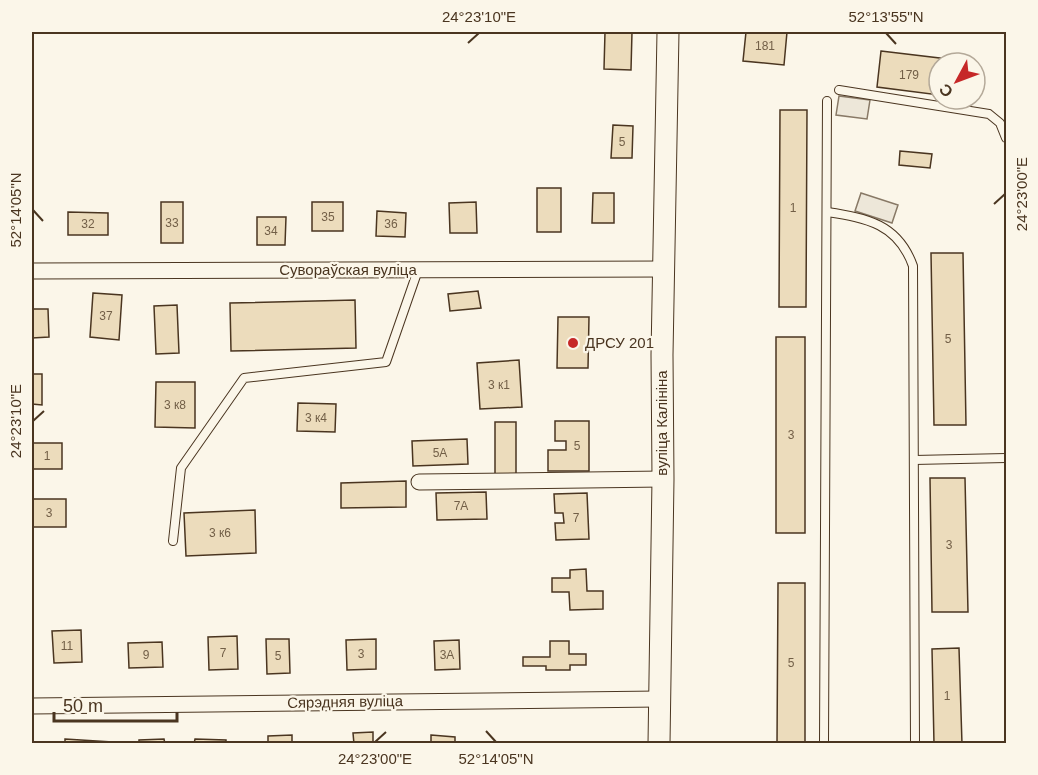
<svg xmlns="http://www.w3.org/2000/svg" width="1038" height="775" font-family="Arial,sans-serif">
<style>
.parking{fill:#ede7d9;stroke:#887966;stroke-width:1.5}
.building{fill:#ecdcbc;stroke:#4a3520;stroke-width:1.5}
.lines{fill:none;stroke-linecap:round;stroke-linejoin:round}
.lane-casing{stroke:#4a3520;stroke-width:10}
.street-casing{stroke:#4a3520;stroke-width:17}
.secondary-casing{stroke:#4a3520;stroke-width:23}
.lane{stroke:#fbf6e9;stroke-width:8}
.street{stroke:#fbf6e9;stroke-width:15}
.secondary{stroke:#fbf6e9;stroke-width:21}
.ticks{fill:none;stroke:#4a3520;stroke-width:2}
.poi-dot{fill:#c62828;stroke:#fbf6e9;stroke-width:2}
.labels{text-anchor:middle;stroke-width:4.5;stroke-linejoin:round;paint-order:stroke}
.number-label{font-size:12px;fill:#725f47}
.street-label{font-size:15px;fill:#4a3520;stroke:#fbf6e9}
.poi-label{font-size:15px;fill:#4a3520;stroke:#fbf6e9;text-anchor:start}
.neatline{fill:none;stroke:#4a3520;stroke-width:2}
.ticks-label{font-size:15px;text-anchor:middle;fill:#4a3520}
</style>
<rect width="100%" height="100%" fill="#fbf6e9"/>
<!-- parking -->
<g class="parking">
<polygon points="839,96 870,100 867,119 836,115"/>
<polygon points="861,193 898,205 892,223 855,211"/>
</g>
<!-- building -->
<g class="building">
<polygon points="605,32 632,32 631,70 604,69"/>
<polygon points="746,32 787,32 784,65 743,61"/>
<polygon points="881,51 973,62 973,63 939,63 939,95 877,87"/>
<polygon points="780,110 807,110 806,307 779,307"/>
<polygon points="613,125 633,126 632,158 611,158"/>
<polygon points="900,151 932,154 930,168 899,165"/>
<rect x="537" y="188" width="24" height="44"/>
<polygon points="593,193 614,193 614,223 592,223"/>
<rect x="161" y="202" width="22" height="41"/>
<rect x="312" y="202" width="31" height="29"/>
<polygon points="476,202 477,233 450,233 449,203"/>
<polygon points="377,211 406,213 405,237 376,236"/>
<polygon points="68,212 108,213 108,235 68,235"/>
<polygon points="257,217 286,217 285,245 257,245"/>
<polygon points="931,253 963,253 966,425 934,425"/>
<polygon points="478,291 481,308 450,311 448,294"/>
<polygon points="93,293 122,295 119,340 90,337"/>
<polygon points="355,300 356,348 231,351 230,303"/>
<polygon points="177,305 179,353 156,354 154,306"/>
<polygon points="32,309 48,309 49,337 32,338"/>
<polygon points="558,317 589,317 588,368 557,368"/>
<rect x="776" y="337" width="29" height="196"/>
<polygon points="519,360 522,407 480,409 477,363"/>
<polygon points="32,374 42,374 42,405 32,404"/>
<polygon points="156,382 195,382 195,428 155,427"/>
<polygon points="298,403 336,404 335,432 297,431"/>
<polygon points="555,421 589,421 589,471 548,471 548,450 566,450 566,441 555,441"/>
<rect x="495" y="422" width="21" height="54"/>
<polygon points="467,439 468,464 413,466 412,441"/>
<rect x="32" y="443" width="30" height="26"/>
<polygon points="930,478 965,478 968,612 932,612"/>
<polygon points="406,481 406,507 341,508 341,483"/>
<polygon points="486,492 487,519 437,520 436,493"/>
<polygon points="587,493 589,539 556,540 555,523 564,523 563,513 555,513 554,494"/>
<rect x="32" y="499" width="34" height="28"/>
<polygon points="255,510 256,553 186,556 184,513"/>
<polygon points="586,569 587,591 603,591 603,609 570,610 569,592 552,592 552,578 570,578 570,570"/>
<polygon points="778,583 805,583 805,744 777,744"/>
<polygon points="81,630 82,662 54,663 52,631"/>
<polygon points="237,636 238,669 209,670 208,637"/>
<polygon points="266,639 289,639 290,673 267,674"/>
<polygon points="376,639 376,669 347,670 346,640"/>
<polygon points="459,640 460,669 435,670 434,641"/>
<polygon points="550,641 569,641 569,654 586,654 586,665 570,665 570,670 546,670 546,666 523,666 523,657 550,657"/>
<polygon points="162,642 163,667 129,668 128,643"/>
<polygon points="959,648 962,744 934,744 932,649"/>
<polygon points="373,732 373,744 354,744 353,733"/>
<polygon points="292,735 292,744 268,744 268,736"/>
<polygon points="431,735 455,737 455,744 431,744"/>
<polygon points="65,739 112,742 112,744 65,744"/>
<polygon points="164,739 165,744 139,744 139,740"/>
<polygon points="195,739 226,740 226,744 194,744"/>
</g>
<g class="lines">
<defs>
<g id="lane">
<polyline points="839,90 989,114 1000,123 1006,138"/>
<path d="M 827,212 C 867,218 898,224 913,266 L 915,744"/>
<polyline points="914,460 1006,458"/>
<polyline points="173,541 181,468 244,378 386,362 418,270"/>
<polyline points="824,744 827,101"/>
</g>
<g id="street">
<polyline points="32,271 665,269"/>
<polyline points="419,482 663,479"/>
<polyline points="32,706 659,699"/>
</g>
<polyline id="secondary" points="659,744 663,479 662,355 668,32"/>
</defs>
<!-- lane casing -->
<use href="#lane" class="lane-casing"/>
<!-- street casing -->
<use href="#street" class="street-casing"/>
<!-- secondary casing -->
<use href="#secondary" class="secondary-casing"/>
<!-- lane -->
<use href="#lane" class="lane"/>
<!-- street -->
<use href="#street" class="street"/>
<!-- secondary -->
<use href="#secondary" class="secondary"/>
</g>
<!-- ticks -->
<path class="ticks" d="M 886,33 L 896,44M 468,43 L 479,33M 994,204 L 1005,194M 33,210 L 43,221M 33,421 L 44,411M 486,731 L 496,742M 375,742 L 386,732"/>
<!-- markers -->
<circle class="poi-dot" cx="573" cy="343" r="6"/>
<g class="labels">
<!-- number labels -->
<g class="number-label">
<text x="765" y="50">181</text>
<text x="909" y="79">179</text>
<text x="622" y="146">5</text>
<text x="793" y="212">1</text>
<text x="328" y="221">35</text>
<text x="172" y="227">33</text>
<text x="88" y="228">32</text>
<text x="391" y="228">36</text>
<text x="271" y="235">34</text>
<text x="106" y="320">37</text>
<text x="948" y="343">5</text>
<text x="499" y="389">3 к1</text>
<text x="175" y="409">3 к8</text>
<text x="316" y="422">3 к4</text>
<text x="791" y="439">3</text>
<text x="577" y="450">5</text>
<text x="440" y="457">5А</text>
<text x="47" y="460">1</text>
<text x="461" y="510">7А</text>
<text x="49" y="517">3</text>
<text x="576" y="522">7</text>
<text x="220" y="537">3 к6</text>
<text x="949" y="549">3</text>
<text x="67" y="650">11</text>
<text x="223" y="657">7</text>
<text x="361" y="658">3</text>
<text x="146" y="659">9</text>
<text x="447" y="659">3А</text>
<text x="278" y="660">5</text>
<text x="791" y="667">5</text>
<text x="947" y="700">1</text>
</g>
<!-- street labels -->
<g class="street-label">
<text x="348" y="275">Сувораўская вуліца</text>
<text transform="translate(662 423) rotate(-90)" y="5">вуліца Калініна</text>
<text transform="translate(345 702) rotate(-1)" y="5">Сярэдняя вуліца</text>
</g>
<!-- poi labels -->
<g class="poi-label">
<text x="585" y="348">ДРСУ 201</text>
</g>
</g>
<!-- border -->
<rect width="1038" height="775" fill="none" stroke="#fbf6e9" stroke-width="66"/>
<!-- north arrow -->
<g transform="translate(957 81) rotate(229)"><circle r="28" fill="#fbf6e9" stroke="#b4a999" stroke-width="1.5"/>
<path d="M0-4.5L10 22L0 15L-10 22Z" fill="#c62828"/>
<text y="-9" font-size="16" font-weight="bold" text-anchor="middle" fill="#4a3520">С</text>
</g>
<!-- scale -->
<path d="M54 712v9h123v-9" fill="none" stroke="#4a3520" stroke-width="3"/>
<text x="63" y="712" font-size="18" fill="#4a3520" stroke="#fbf6e9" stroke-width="4.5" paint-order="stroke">50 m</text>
<rect x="33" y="33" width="972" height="709" class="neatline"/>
<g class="ticks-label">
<text x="479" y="22">24°23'10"E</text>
<text x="886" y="22">52°13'55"N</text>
<text transform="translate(1022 194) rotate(-90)" y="5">24°23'00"E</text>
<text transform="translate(16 210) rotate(-90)" y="5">52°14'05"N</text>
<text transform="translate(16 421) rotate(-90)" y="5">24°23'10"E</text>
<text x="375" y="764">24°23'00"E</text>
<text x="496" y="764">52°14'05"N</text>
</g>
</svg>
